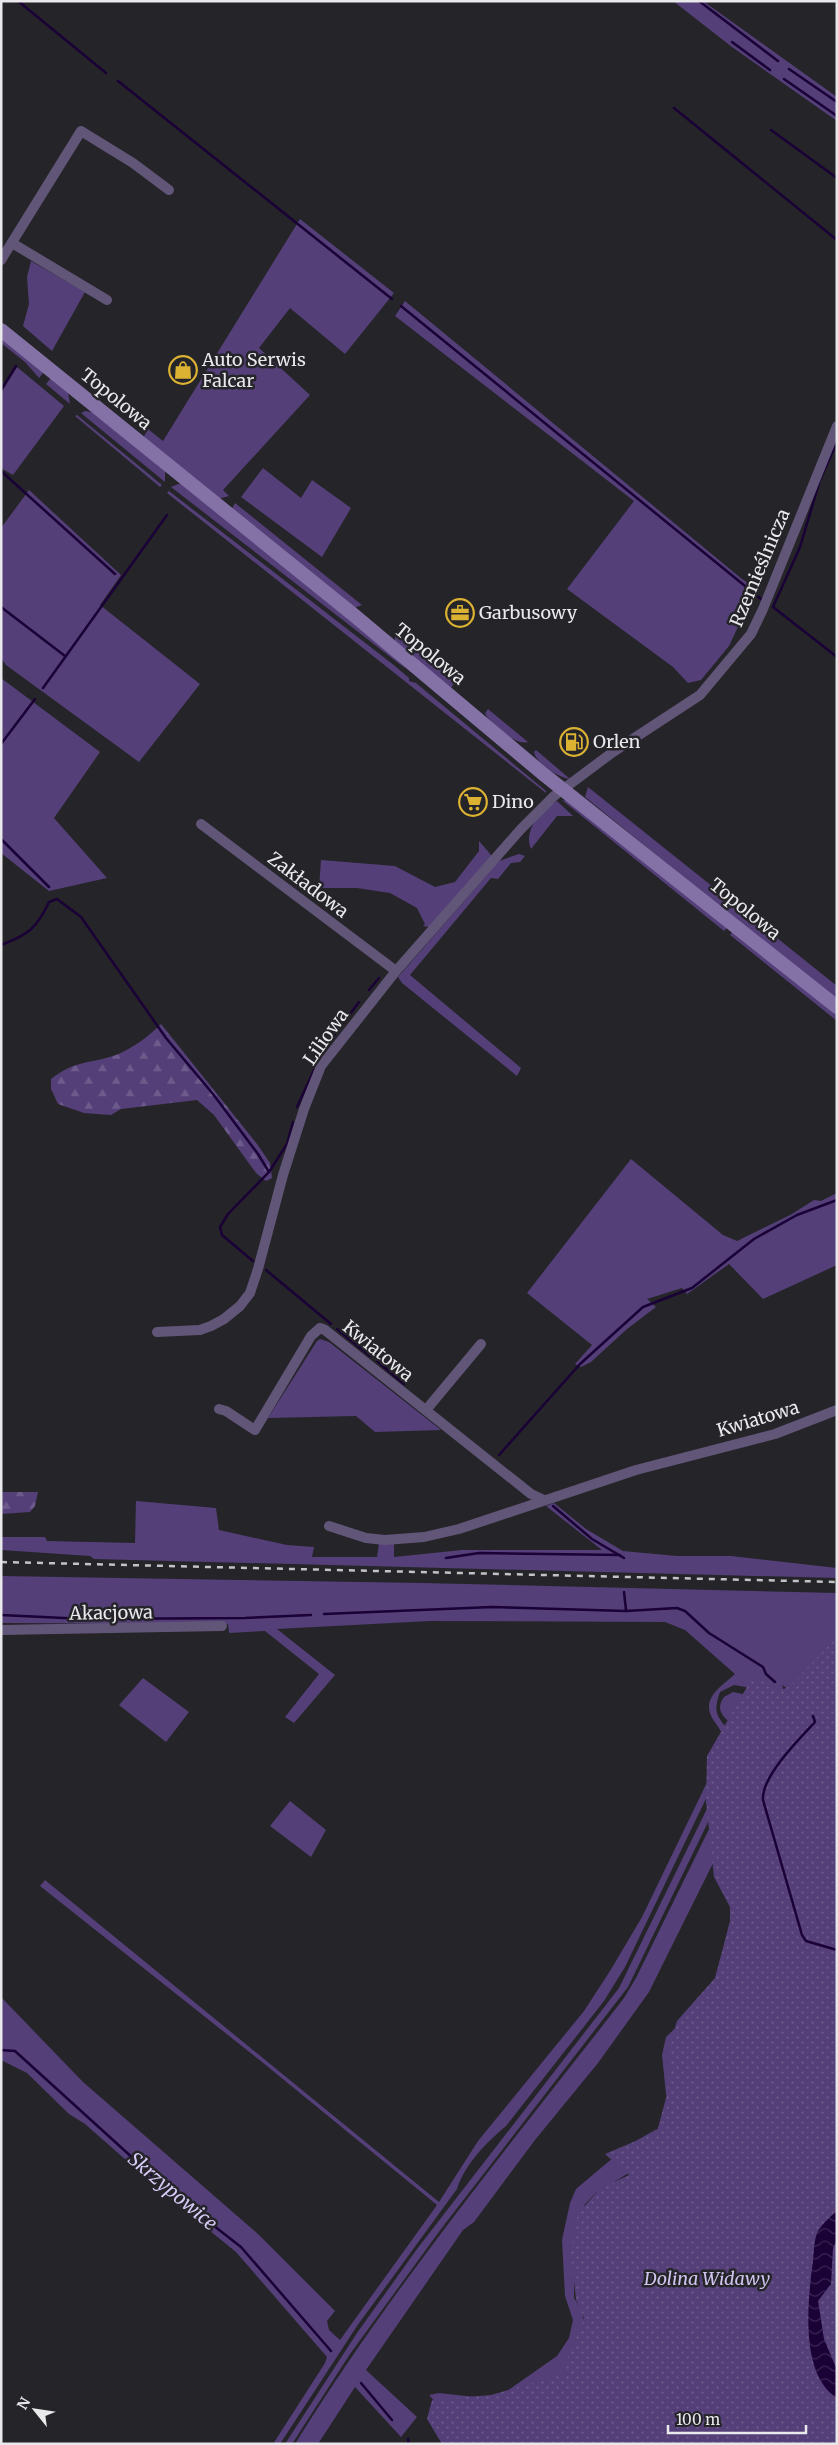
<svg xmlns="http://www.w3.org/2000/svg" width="838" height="2445" font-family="Merriweather,serif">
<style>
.grass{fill:#543f78}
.forest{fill:url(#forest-firs)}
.park{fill:url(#park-dots)}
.water{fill:url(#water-waves)}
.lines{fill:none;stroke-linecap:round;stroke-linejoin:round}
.stream{stroke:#1a0136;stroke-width:2.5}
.minor{stroke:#615678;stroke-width:10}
.secondary{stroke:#8472a7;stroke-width:14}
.rail{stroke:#c3c2c5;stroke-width:2.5;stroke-dasharray:6 6;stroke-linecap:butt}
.labels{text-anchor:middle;stroke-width:5;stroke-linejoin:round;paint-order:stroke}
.poi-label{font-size:18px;fill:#e9e8eb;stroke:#252429;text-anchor:start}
.street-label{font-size:18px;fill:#e9e8eb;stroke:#252429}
.park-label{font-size:18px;font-style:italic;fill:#d1c4ef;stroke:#252429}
.water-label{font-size:19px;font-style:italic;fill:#d6c9f4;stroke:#252429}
</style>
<defs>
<pattern id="forest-firs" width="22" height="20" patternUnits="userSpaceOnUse" patternTransform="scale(1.25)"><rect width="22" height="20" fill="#543f78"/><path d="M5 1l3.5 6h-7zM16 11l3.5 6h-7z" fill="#6d5b8b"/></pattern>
<pattern id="park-dots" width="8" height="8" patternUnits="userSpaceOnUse" patternTransform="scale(1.25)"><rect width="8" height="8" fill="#543f78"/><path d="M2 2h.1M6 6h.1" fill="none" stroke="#6d5b8b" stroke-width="1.8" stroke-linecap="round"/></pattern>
<pattern id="water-waves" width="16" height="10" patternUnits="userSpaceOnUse" patternTransform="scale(1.25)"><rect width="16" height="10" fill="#1a0136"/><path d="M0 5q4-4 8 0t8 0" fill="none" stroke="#3b2653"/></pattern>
</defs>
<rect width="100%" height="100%" fill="#252429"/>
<!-- grass -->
<g class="grass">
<polygon points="673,1 703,1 837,97 837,121 732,47"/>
<polygon points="300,219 394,293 345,354 290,308 259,348 310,395 223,490 229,496 218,499 143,438 148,429 163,441"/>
<polygon points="31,261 85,292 52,351 23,326 29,304 27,277"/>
<polygon points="405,301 742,579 748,583 760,580 729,646 701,680 688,683 673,667 567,589 634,501 395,316"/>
<polygon points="1,337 44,372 39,378 25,362 1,343"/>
<polygon points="17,367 64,406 13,475 1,468 1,393"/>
<polygon points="51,378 68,392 70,404 46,384"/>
<polygon points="85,411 96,413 165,470 165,482 81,413"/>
<polygon points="77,415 162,485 160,487 75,416"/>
<polygon points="263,468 301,498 312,480 351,508 322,557 241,497"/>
<polygon points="181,483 384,647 406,669 171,487"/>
<polygon points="29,490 121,575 100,605 200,684 139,762 6,665 1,658 1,528"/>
<polygon points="169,491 395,666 409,678 409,681 416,683 546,791 546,793 167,493"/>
<polygon points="235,503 362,605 354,608 232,509"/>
<polygon points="395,631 456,681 450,689 395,643"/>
<polygon points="1,678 100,752 54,818 107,878 49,891 1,853"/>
<path d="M 488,709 L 528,742 C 514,746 496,726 487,717 L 485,713 Z"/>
<path d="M 536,750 L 570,779 C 559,778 536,763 534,752 Z"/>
<polygon points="588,787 837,986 837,1001 585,797"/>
<polygon points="562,800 567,801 728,927 724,931"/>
<path d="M 557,801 L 573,816 L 557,816 L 531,849 C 523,830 541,810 557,801 Z"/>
<polygon points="479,841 492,856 430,927 423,926 425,924 417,908 390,893 357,888 319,888 321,860 395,866 435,887 455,882 479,851"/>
<polygon points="519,854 525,856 520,862 511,863 498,879 491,878 410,975 521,1068 517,1076 402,983 398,977 499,861"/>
<polygon points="733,931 837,1012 837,1021 730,935"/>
<polygon points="631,1159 723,1235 737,1241 792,1214 814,1200 821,1201 837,1193 837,1265 763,1299 729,1264 687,1294 682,1288 647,1299 656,1307 627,1329 591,1362 581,1367 575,1364 592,1345 527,1293"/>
<polygon points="320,1339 329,1342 441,1430 375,1432 356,1416 268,1418 317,1341"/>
<polygon points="136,1501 216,1508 219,1530 287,1545 314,1547 312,1557 377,1557 379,1543 394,1544 394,1557 462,1550 602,1550 546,1506 554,1503 586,1529 623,1551 677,1556 731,1556 837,1568 837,1578 94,1559 90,1556 1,1550 1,1537 45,1537 47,1541 135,1543"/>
<path d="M 1,1576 L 422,1583 L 837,1593 L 837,1638 L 788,1689 L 782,1685 L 785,1694 L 734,1685 L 720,1692 C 712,1714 718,1717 731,1733 L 727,1755 L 625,1967 L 604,2001 L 506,2126 C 486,2143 465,2164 457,2189 L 357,2326 L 280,2444 L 273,2444 L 325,2363 L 327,2357 L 236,2252 L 168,2197 L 85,2124 L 69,2114 L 27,2073 L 1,2060 L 1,1997 L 83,2082 L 258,2234 L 335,2311 L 327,2321 L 329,2330 L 340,2340 L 437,2205 L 262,2062 L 40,1886 L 45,1880 L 439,2202 L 478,2141 L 584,2011 L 610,1971 L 642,1917 L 725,1745 C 724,1735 720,1729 714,1721 C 699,1699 721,1687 735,1674 L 685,1630 L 665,1622 L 430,1621 L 277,1629 L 335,1675 L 294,1723 L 285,1717 L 319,1674 L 265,1631 L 229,1633 L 228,1624 L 1,1623 Z"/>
<path d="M 837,1643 L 837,1939 L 818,1931 L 810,1944 L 807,1956 L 829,1965 L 837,1965 L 837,2028 L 810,2087 L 756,2187 L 686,2138 L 596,2193 L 585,2204 L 579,2219 L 574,2251 L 574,2298 L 581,2309 L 584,2321 L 577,2348 L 567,2373 L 507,2406 L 477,2410 L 436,2403 L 429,2395 L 439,2393 L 484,2398 L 507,2391 L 557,2356 L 569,2338 L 573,2320 L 565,2296 L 562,2240 L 570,2203 L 576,2189 L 627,2146 L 655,2130 L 667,2126 L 671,2108 L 666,2094 L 662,2055 L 666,2037 L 700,2004 L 733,1955 L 744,1929 L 754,1893 L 755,1879 L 730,1829 L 649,1992 L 598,2063 L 535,2140 L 474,2222 L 463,2230 L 366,2370 L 417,2417 L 401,2437 L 355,2387 L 318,2444 L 295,2444 C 392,2287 511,2144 624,1998 L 636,1978 L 740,1766 L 752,1743 L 792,1695 L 806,1707 L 792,1694 Z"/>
<polygon points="143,1678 189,1712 166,1742 119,1705"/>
<path d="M 733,1692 L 743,1694 L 731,1723 C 721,1716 716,1708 724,1697 Z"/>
<polygon points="728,1766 727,1783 628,1987 441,2229 350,2354 292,2444 285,2444 357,2333 417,2249 619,1988"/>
<polygon points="290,1801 326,1830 311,1857 270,1826"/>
</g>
<!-- forest -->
<g class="forest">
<path d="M 161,1024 L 257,1144 L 270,1163 L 272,1178 L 266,1181 L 256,1173 L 214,1115 L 197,1100 L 121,1109 L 111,1115 L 84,1113 L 58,1104 L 51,1089 L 51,1079 C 75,1060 90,1064 116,1055 C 133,1048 148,1037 161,1024 Z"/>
<polygon points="1,1492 38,1492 35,1506 30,1512 1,1514"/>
</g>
<!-- park -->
<polygon class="park" points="837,1637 837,2444 442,2444 427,2419 432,2400 491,2395 567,2373 566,2362 584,2318 576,2300 571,2252 578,2213 601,2188 629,2175 605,2154 657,2132 667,2094 671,2041 677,2021 715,1978 730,1921 730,1907 714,1877 706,1801 707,1756 751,1680 761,1680 777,1692 790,1686"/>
<!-- water -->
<path class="water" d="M 837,2211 L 837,2240 L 833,2248 L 831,2284 L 818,2301 L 824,2339 L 837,2370 L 837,2398 C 799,2375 808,2298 813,2261 C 814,2252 814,2238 818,2231 C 823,2223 830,2217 837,2211 Z"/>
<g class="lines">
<!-- stream -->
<g class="stream">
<polyline points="18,1 106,73"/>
<polyline points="699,1 778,61"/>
<polyline points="732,42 770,70"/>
<polyline points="789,69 837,102"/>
<polyline points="784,79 837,116"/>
<polyline points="118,81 392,299"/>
<polyline points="674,108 837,240"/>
<polyline points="771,130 837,178"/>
<polyline points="401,306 761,599"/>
<polyline points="1,390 16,366"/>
<polyline points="837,442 820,480 800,547 773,607 837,657"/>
<polyline points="1,471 115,574"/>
<polyline points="1,607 65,656"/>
<polyline points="43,688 167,515"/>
<polyline points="1,744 35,699"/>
<polyline points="1,839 49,887"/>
<path d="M 1,945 C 28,935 37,928 49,902 L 57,899 L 81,917 L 166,1038 L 213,1094 L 258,1154 L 269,1172 L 228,1214 L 220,1227 L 222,1235 L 253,1261"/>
<polyline points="369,990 379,978"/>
<polyline points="329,1042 359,1002"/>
<polyline points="297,1107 321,1055"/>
<polyline points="269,1172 287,1144 293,1122"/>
<polyline points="266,1270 331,1324"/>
<polyline points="337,1329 370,1356"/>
<polyline points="377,1361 404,1384"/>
<polyline points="499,1455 580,1364 643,1307 692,1288 754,1239 797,1215 837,1200"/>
<polyline points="553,1506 592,1539 624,1558"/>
<polyline points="446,1558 479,1553 620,1555"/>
<polyline points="624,1592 626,1610"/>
<polyline points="324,1614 492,1607 626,1611 677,1608 685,1611 709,1633 763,1667 766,1674 775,1682"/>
<polyline points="1,1615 85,1619 245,1618 311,1615"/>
<path d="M 813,1716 L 815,1722 C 799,1739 761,1777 763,1800 L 802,1935 L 806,1941 L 837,1950"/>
<polyline points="1,2050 15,2051 168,2190 241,2247 331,2351"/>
<polyline points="361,2383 392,2420"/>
<polyline points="408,2439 409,2444"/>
</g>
<!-- minor -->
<g class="minor">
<polyline points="12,243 107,300"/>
<polyline points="1,260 81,131 133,163 169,190"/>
<polyline points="201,824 396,971"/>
<polyline points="157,1332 200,1330 211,1326 224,1319 240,1306 250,1293 258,1269 283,1175 304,1109 321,1066 396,971 521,829 554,796 613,752 700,695 751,634 763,609 837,426"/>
<polyline points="219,1409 226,1411 255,1430 311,1336 320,1328 325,1330 531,1494 544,1500"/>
<polyline points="426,1410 481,1344"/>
<polyline points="329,1526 366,1538 385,1540 424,1537 459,1529 636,1470 775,1434 837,1410"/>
<polyline points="1,1630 222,1626"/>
</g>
<!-- secondary -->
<polyline class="secondary" points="1,330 355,616 542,773 837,1007"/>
<!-- rail -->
<polyline class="rail" points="1,1562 837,1582"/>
</g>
<!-- icons -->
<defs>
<symbol id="shop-ring" viewBox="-11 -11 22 22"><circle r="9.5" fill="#252429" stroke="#dcb233" stroke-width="1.5"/><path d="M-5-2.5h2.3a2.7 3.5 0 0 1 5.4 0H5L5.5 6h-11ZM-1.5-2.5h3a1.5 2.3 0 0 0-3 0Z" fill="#dcb233"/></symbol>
<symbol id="office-ring" viewBox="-11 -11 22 22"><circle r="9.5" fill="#252429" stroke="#dcb233" stroke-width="1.5"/><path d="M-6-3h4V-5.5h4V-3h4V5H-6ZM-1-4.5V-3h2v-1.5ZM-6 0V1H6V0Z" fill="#dcb233"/></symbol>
<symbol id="fuel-ring" viewBox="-11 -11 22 22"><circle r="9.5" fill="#252429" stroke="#dcb233" stroke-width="1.5"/><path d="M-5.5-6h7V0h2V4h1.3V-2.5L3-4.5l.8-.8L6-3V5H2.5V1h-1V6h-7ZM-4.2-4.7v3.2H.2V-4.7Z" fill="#dcb233"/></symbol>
<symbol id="supermarket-ring" viewBox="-11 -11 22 22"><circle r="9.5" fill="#252429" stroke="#dcb233" stroke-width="1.5"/><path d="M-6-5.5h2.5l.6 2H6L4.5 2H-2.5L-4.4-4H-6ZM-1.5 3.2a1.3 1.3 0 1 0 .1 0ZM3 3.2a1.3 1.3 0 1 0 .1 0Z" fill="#dcb233"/></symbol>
</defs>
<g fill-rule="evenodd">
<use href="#shop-ring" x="167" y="354" width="32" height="32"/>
<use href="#office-ring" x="444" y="597" width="32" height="32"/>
<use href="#fuel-ring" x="558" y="726" width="32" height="32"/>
<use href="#supermarket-ring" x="457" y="786" width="32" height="32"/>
</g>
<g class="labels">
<!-- poi labels -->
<g class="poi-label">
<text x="202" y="366">Auto Serwis<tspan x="202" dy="21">Falcar</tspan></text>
<text x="479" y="619">Garbusowy</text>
<text x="593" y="748">Orlen</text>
<text x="492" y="808">Dino</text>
</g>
<!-- street labels -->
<g class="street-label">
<text transform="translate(116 399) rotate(39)" y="6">Topolowa</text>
<text transform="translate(760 568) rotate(-67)" y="6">Rzemieślnicza</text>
<text transform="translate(430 654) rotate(39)" y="6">Topolowa</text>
<text transform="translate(308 885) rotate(37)" y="6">Zakładowa</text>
<text transform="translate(745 909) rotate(39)" y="6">Topolowa</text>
<text transform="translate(326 1037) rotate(-55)" y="6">Liliowa</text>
<text transform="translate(378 1351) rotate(39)" y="6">Kwiatowa</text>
<text transform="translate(758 1419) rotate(-17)" y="6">Kwiatowa</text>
<text transform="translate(111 1613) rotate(-1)" y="6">Akacjowa</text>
</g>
<!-- park labels -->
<g class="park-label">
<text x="707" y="2285">Dolina Widawy</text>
</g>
<!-- water labels -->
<g class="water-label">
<text transform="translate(173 2191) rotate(40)" y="7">Skrzypowice</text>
</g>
</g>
<!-- border -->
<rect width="838" height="2445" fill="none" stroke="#e9e8eb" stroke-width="5"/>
<!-- north arrow -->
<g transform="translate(35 2410) rotate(300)" stroke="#252429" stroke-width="4" paint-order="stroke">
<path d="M0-4L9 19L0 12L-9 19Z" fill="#e9e8eb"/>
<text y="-8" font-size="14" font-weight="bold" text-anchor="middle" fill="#e9e8eb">N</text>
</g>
<!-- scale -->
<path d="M668 2425v8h138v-8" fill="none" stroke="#e9e8eb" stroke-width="2.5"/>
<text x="676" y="2425" font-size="15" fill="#e9e8eb" stroke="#252429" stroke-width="4" paint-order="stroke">100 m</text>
</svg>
